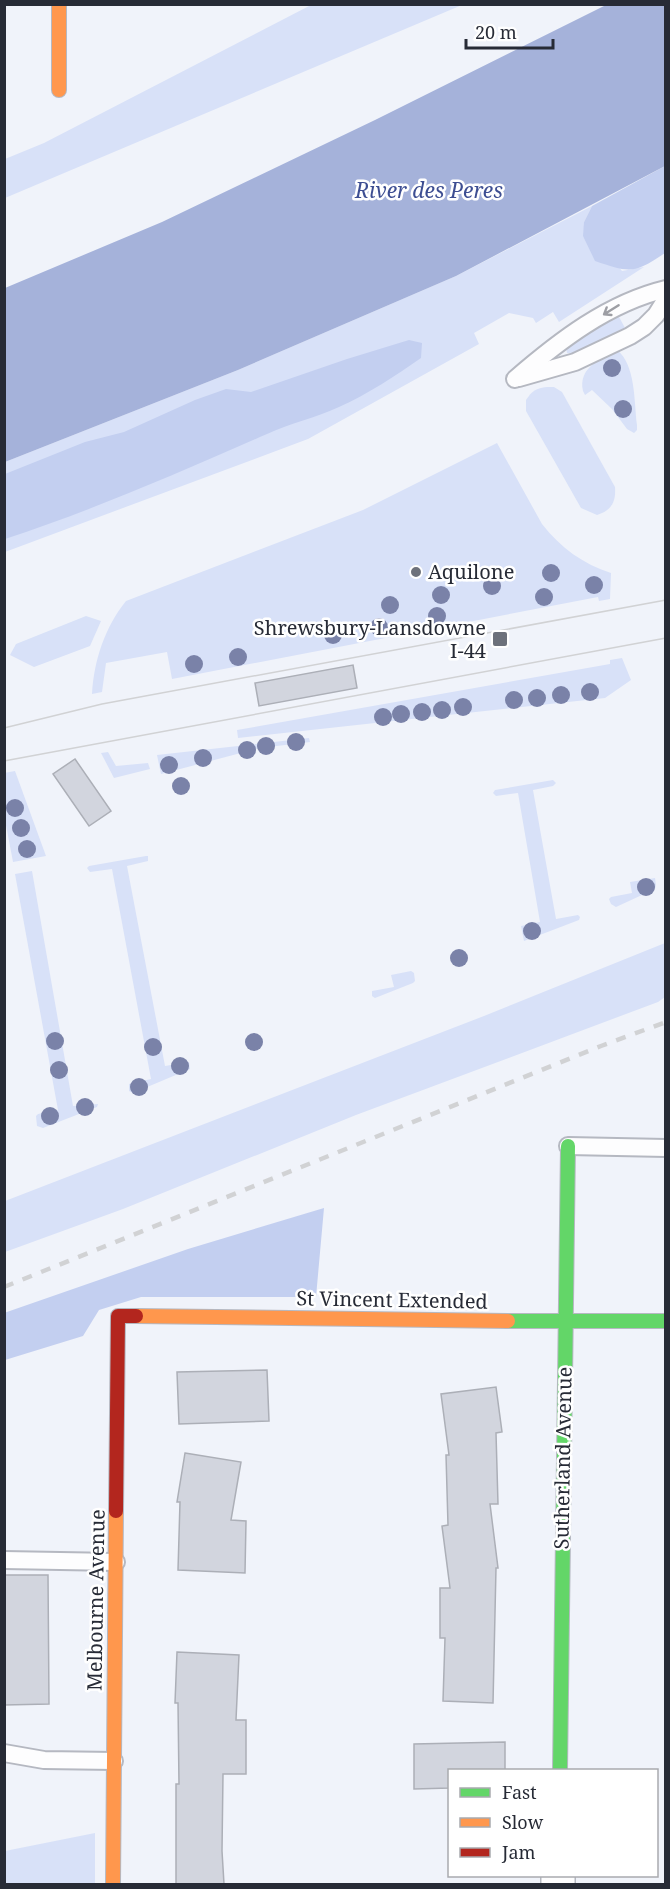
<svg xmlns="http://www.w3.org/2000/svg" width="670" height="1889" font-family="'Noto Serif',serif">
<style>
.green{fill:#d8e1f8}
.forest{fill:#c3cff0}
.water{fill:#a5b2da}
.building{fill:#d2d5de;stroke:#acafb7;stroke-width:1.5}
.lines{fill:none;stroke-linecap:round;stroke-linejoin:round}
.lane-casing{stroke:#b5b8c1;stroke-width:20}
.street-casing{stroke:#b5b8c1;stroke-width:36}
.fast-casing{stroke:#b5b8c1;stroke-width:16}
.slow-casing{stroke:#b5b8c1;stroke-width:16}
.jam-casing{stroke:#b5b8c1;stroke-width:16}
.lane{stroke:#fdfdfe;stroke-width:16}
.street{stroke:#fdfdfe;stroke-width:33}
.fast{stroke:#63d668;stroke-width:14}
.slow{stroke:#ff974d;stroke-width:14}
.jam{stroke:#b3261e;stroke-width:14}
.tram{stroke:#d1d2d4;stroke-width:1.5}
.rail{stroke:#d1d2d4;stroke-width:4.5;stroke-dasharray:10 10;stroke-linecap:butt}
.tree{fill:#7a82a8}
.oneway{stroke:#9d9ea4}
.poi-dot{fill:#6d717b;stroke:#fff;stroke-width:2}
.labels{text-anchor:middle;stroke-width:5;stroke-linejoin:round;paint-order:stroke}
.poi-label{font-size:20px;fill:#272b36;stroke:#fff;text-anchor:start}
.street-label{font-size:20px;fill:#272b36;stroke:#fff}
.water-label{font-size:21px;font-style:italic;fill:#3d4e92;stroke:#fff}
</style>
<rect width="100%" height="100%" fill="#f0f3fa"/>
<!-- green -->
<g class="green">
<polygon points="311,5 462,5 5,198 5,159 44,143"/>
<polygon points="592,206 584,222 622,271 644,267 559,322 553,312 536,323 533,318 509,313 474,333 479,344 308,439 5,552 5,462 238,370 456,276"/>
<polygon points="618,315 625,328 573,353 567,353 566,347"/>
<path d="M 617,350 C 636,365 634,402 637,425 L 637,430 L 634,433 L 627,429 L 612,409 L 592,390 L 585,395 L 583,391 C 578,368 600,359 617,350 Z"/>
<path d="M 547,387 L 554,387 L 562,392 L 615,487 C 616,502 612,510 597,515 L 581,508 L 526,411 L 526,400 C 532,391 536,388 547,387 Z"/>
<path d="M 497,443 L 542,524 C 561,548 583,564 611,573 L 610,599 L 599,601 L 598,597 L 172,679 L 167,652 L 106,663 L 102,692 L 92,694 C 94,660 105,627 126,601 L 363,510 Z"/>
<polygon points="86,616 101,621 90,646 34,667 10,655 16,644"/>
<polygon points="622,658 631,680 605,698 238,738 237,730 610,664 610,660"/>
<polygon points="309,738 310,742 260,748 161,774 157,755"/>
<polygon points="108,752 116,766 148,763 150,769 114,778 101,753"/>
<polygon points="15,771 46,856 13,862 5,820 4,773"/>
<polygon points="553,780 556,783 553,786 533,790 556,919 578,915 580,917 579,920 524,941 521,926 540,922 518,793 496,796 493,793 495,790"/>
<polygon points="146,856 148,856 148,861 127,866 165,1066 189,1062 190,1069 133,1093 129,1091 129,1084 151,1079 112,869 90,872 87,868 89,866"/>
<polygon points="32,871 73,1106 98,1104 97,1107 43,1128 37,1126 36,1116 38,1114 58,1110 15,874"/>
<polygon points="655,878 656,885 655,889 616,907 611,904 609,899 611,897 632,893 630,882"/>
<polygon points="665,943 665,997 658,1002 356,1115 123,1209 5,1252 5,1201 484,1016"/>
<polygon points="411,971 414,973 415,981 413,983 375,998 372,996 372,991 394,987 391,975"/>
<polygon points="95,1833 95,1884 5,1884 5,1851"/>
</g>
<!-- forest -->
<g class="forest">
<path d="M 665,166 L 665,253 C 634,274 630,273 595,261 L 583,236 L 584,222 L 592,206 Z"/>
<path d="M 409,340 L 422,343 L 421,358 C 395,376 368,394 339,407 C 316,418 290,423 267,434 C 180,472 94,510 5,539 L 5,474 L 85,442 L 124,432 L 195,400 L 226,389 L 251,392 L 347,359 Z"/>
<polygon points="324,1208 316,1297 141,1297 99,1310 83,1336 5,1360 4,1313 188,1249"/>
</g>
<!-- water -->
<polygon class="water" points="606,5 665,5 665,166 456,276 238,370 5,462 5,288 162,222 375,120"/>
<!-- building -->
<g class="building">
<polygon points="353,665 357,688 259,706 255,683"/>
<polygon points="75,759 111,811 89,826 53,774"/>
<polygon points="267,1370 269,1421 179,1424 177,1372"/>
<polygon points="496,1387 502,1432 496,1433 498,1504 490,1504 498,1568 496,1568 493,1703 443,1701 445,1638 440,1638 440,1588 450,1588 442,1526 448,1525 446,1455 449,1455 441,1394"/>
<polygon points="185,1453 241,1462 231,1520 246,1521 245,1573 178,1570 180,1502 177,1502"/>
<polygon points="4,1575 48,1575 49,1704 4,1705"/>
<polygon points="177,1652 239,1655 236,1720 246,1720 246,1774 223,1774 222,1851 224,1884 176,1884 176,1784 179,1784 178,1703 175,1703"/>
<polygon points="505,1742 505,1770 450,1770 450,1788 414,1789 414,1744"/>
</g>
<g class="lines">
<defs>
<g id="lane">
<polyline points="519,378 575,362 630,336 644,327 656,315 666,299"/>
<path d="M 515,379 C 559,341 608,303 666,289"/>
<polyline points="568,1146 666,1148"/>
<polyline points="4,1560 116,1562"/>
<polyline points="4,1753 44,1760 114,1761"/>
</g>
<polyline id="street" points="558,1884 558,1876"/>
<g id="fast">
<polyline points="508,1321 666,1321"/>
<polyline points="560,1770 568,1146"/>
</g>
<g id="slow">
<polyline points="59,4 59,90"/>
<polyline points="136,1316 508,1321"/>
<polyline points="113,1884 116,1511"/>
</g>
<polyline id="jam" points="116,1511 118,1316 136,1316"/>
</defs>
<!-- lane casing -->
<use href="#lane" class="lane-casing"/>
<!-- street casing -->
<use href="#street" class="street-casing"/>
<!-- fast casing -->
<use href="#fast" class="fast-casing"/>
<!-- slow casing -->
<use href="#slow" class="slow-casing"/>
<!-- jam casing -->
<use href="#jam" class="jam-casing"/>
<!-- lane -->
<use href="#lane" class="lane"/>
<!-- street -->
<use href="#street" class="street"/>
<!-- fast -->
<use href="#fast" class="fast"/>
<!-- slow -->
<use href="#slow" class="slow"/>
<!-- jam -->
<use href="#jam" class="jam"/>
<!-- tram -->
<g class="tram">
<polyline points="4,728 102,704 666,600"/>
<polyline points="4,761 666,638"/>
</g>
<!-- rail -->
<polyline class="rail" points="4,1287 601,1046 666,1022"/>
</g>
<!-- trees -->
<g class="tree">
<circle cx="612" cy="368" r="9"/>
<circle cx="623" cy="409" r="9"/>
<circle cx="551" cy="573" r="9"/>
<circle cx="594" cy="585" r="9"/>
<circle cx="492" cy="586" r="9"/>
<circle cx="441" cy="595" r="9"/>
<circle cx="544" cy="597" r="9"/>
<circle cx="390" cy="605" r="9"/>
<circle cx="437" cy="616" r="9"/>
<circle cx="379" cy="627" r="9"/>
<circle cx="333" cy="635" r="9"/>
<circle cx="238" cy="657" r="9"/>
<circle cx="194" cy="664" r="9"/>
<circle cx="590" cy="692" r="9"/>
<circle cx="561" cy="695" r="9"/>
<circle cx="537" cy="698" r="9"/>
<circle cx="514" cy="700" r="9"/>
<circle cx="463" cy="707" r="9"/>
<circle cx="442" cy="710" r="9"/>
<circle cx="422" cy="712" r="9"/>
<circle cx="401" cy="714" r="9"/>
<circle cx="383" cy="717" r="9"/>
<circle cx="296" cy="742" r="9"/>
<circle cx="266" cy="746" r="9"/>
<circle cx="247" cy="750" r="9"/>
<circle cx="203" cy="758" r="9"/>
<circle cx="169" cy="765" r="9"/>
<circle cx="181" cy="786" r="9"/>
<circle cx="15" cy="808" r="9"/>
<circle cx="21" cy="828" r="9"/>
<circle cx="27" cy="849" r="9"/>
<circle cx="646" cy="887" r="9"/>
<circle cx="532" cy="931" r="9"/>
<circle cx="459" cy="958" r="9"/>
<circle cx="55" cy="1041" r="9"/>
<circle cx="254" cy="1042" r="9"/>
<circle cx="153" cy="1047" r="9"/>
<circle cx="180" cy="1066" r="9"/>
<circle cx="59" cy="1070" r="9"/>
<circle cx="139" cy="1087" r="9"/>
<circle cx="85" cy="1107" r="9"/>
<circle cx="50" cy="1116" r="9"/>
</g>
<!-- one-way arrows -->
<defs><path id="oneway-shaft" d="M-6 0H5M1.5-3L5.5 0L1.5 3" fill="none" stroke-width="1.6" stroke-linecap="round" stroke-linejoin="round" transform="scale(1.5)"/></defs>
<use class="oneway" href="#oneway-shaft" transform="translate(611 310) rotate(148)"/>
<!-- markers -->
<g class="poi-dot">
<circle cx="416" cy="572" r="6"/>
<rect x="492" y="631" width="16" height="16" rx="3"/>
</g>
<g class="labels">
<!-- poi labels -->
<g class="poi-label">
<text x="428" y="579">Aquilone</text>
<text x="486" y="635" text-anchor="end">Shrewsbury-Lansdowne<tspan x="486" dy="23">I-44</tspan></text>
</g>
<!-- street labels -->
<g class="street-label">
<text transform="translate(392 1300) rotate(1)" y="7">St Vincent Extended</text>
<text transform="translate(563 1458) rotate(-89)" y="7">Sutherland Avenue</text>
<text transform="translate(96 1600) rotate(-89)" y="7">Melbourne Avenue</text>
</g>
<!-- water labels -->
<g class="water-label">
<text x="429" y="198">River des Peres</text>
</g>
</g>
<!-- border -->
<rect width="670" height="1889" fill="none" stroke="#272b36" stroke-width="12"/>
<!-- legend -->
<rect x="448" y="1769" width="210" height="108" fill="#ffffff" stroke="#a9aaaf" stroke-width="1.5"/>
<rect x="460" y="1788" width="30" height="9" fill="#63d668" stroke="#a9aaaf" stroke-width="1.5"/>
<text x="502" y="1799" font-size="18" fill="#272b36">Fast</text>
<rect x="460" y="1818" width="30" height="9" fill="#ff974d" stroke="#a9aaaf" stroke-width="1.5"/>
<text x="502" y="1829" font-size="18" fill="#272b36">Slow</text>
<rect x="460" y="1848" width="30" height="9" fill="#b3261e" stroke="#a9aaaf" stroke-width="1.5"/>
<text x="502" y="1859" font-size="18" fill="#272b36">Jam</text>
<!-- scale -->
<path d="M466 39v9h87v-9" fill="none" stroke="#272b36" stroke-width="3"/>
<text x="475" y="39" font-size="18" fill="#272b36" stroke="#ffffff" stroke-width="4.5" paint-order="stroke">20 m</text>
</svg>
